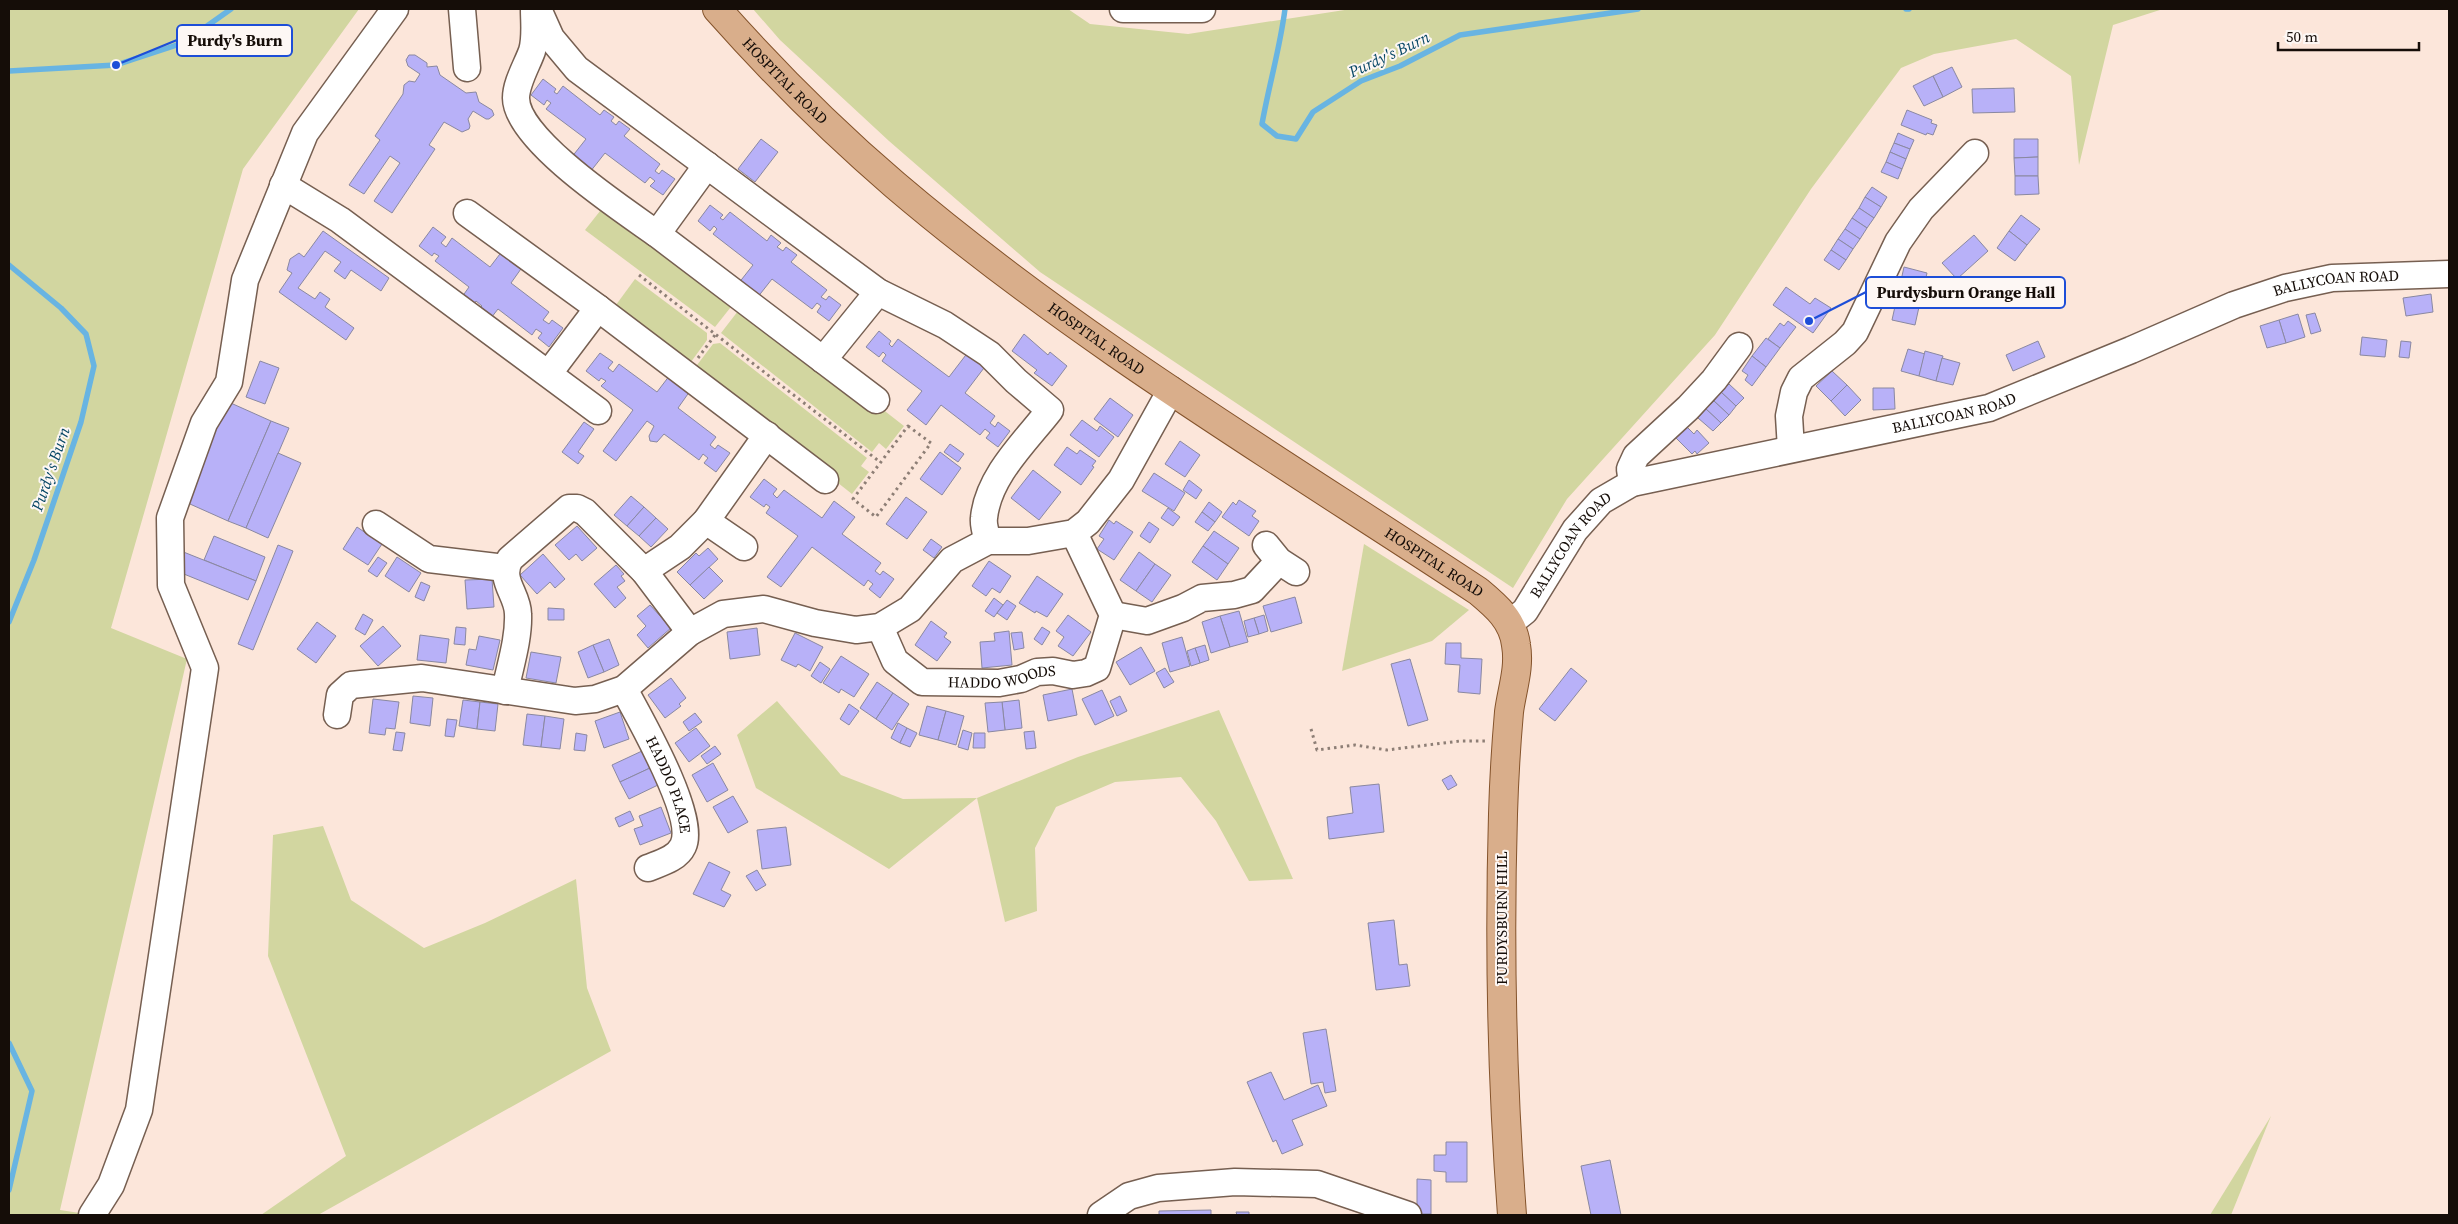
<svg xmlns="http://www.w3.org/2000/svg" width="2458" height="1224" font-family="'Source Serif 4',serif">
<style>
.green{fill:#d2d6a0}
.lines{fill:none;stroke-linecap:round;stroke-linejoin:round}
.stream{stroke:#68b4e2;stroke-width:5.5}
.building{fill:#b8b1f8;stroke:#8a88a1}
.minor-casing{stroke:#765f51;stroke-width:29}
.major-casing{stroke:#84532b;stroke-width:30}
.path{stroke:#8d7e75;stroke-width:3;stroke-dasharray:2.5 4;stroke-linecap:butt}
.minor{stroke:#fff;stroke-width:26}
.major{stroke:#d9ae8b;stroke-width:28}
.labels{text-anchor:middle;stroke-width:4;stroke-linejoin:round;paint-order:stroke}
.street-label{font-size:15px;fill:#150d08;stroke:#fdf7f4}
.water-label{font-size:16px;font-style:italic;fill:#0a4967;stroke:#fdf7f4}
.leader{fill:none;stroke:#1d4ed8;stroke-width:2}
.callout-dot{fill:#1d4ed8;stroke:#fdf7f4;stroke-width:2}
.callout{fill:#fdf7f4;stroke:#1d4ed8;stroke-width:2}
.callout-label{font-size:16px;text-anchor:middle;font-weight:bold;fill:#150d08}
</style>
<rect width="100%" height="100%" fill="#fce6da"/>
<!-- green -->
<g class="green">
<polygon points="9,9 359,9 243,169 111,628 187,659 60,1210 93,1215 9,1215"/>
<polygon points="753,9 1068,9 1090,24 1188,34 1351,9 2163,9 2113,25 2079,165 2071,76 2016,39 1934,54 1901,68 1811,189 1715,335 1567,499 1513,588 1040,272 889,141 780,40"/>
<polygon points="608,201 738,298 715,327 585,230"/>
<polygon points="635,279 707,333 707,340 688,366 613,309"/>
<polygon points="745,302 904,426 886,449 879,443 872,452 721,333"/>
<polygon points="720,343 867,458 861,466 869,472 852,494 694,369 713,344"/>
<polygon points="1364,544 1469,610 1432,641 1342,671"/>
<polygon points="777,701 841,775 903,799 977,798 1078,757 1219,710 1293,879 1249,881 1216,821 1181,777 1115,782 1056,807 1035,848 1037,911 1005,922 977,798 889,869 756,788 737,735"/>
<polygon points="323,826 351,900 424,948 485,923 576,879 587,988 611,1051 318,1215 261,1215 346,1156 268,956 273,835"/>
<polygon points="2271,1116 2231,1215 2210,1215"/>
</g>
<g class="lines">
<!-- stream -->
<g class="stream">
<path d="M 1285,9 C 1280,48 1269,85 1262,124 L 1277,136 L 1296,139 L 1313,112 L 1361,81 L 1400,66 L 1460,35 L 1638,9"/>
<polyline points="1906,9 1909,9"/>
<polyline points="9,71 116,65 183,43 231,9"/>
<polyline points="9,265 61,308 86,334 94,366 81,422 34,560 9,622"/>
<polyline points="9,1043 32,1091 9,1190"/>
</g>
</g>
<!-- building -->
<g class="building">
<polygon points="409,55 415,55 427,63 427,67 437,66 440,75 466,93 476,92 479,102 492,110 494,115 489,119 486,119 473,111 468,119 470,126 469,129 462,132 444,122 429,145 435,149 392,213 374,201 400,163 390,156 364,194 349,185 380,140 375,136 403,94 404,85 409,81 415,82 420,74 408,66 406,60"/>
<polygon points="1952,67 1962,87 1943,97 1933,76"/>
<polygon points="1933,76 1943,97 1924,106 1913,86"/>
<polygon points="543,79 556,89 554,92 557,94 563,86 600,115 604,110 614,117 611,121 616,125 619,121 630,129 624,136 660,164 655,171 659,174 662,170 675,179 663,195 650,186 655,181 650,177 645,183 605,153 590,172 571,158 586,139 546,109 551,103 547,100 544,105 531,95"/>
<polygon points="2014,88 2015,112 1973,113 1972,89"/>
<polygon points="1907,110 1932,120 1931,123 1937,125 1933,135 1927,133 1926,135 1901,125"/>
<polygon points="1898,133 1914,140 1910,149 1894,143"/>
<polygon points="761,139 778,152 755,182 738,169"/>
<polygon points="2014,139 2038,139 2038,157 2014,158"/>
<polygon points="1894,143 1910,149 1906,159 1890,152"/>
<polygon points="1890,152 1906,159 1902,169 1886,162"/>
<polygon points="2038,157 2038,176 2015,176 2014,158"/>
<polygon points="1886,162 1902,169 1898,179 1881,172"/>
<polygon points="2015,176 2038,176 2039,194 2015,195"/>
<polygon points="1872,187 1887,197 1881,207 1865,197"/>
<polygon points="1865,197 1881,207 1874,218 1859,208"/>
<polygon points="710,205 723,215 720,218 723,220 730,212 767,241 771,235 781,243 777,247 783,251 786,247 797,255 791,262 827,290 821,297 826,300 829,296 841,305 829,321 817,312 821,306 817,303 812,309 772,279 757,298 738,284 753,265 713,234 717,229 714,226 710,231 698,221"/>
<polygon points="1859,208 1874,218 1867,228 1852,218"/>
<polygon points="2021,215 2040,229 2027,245 2009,231"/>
<polygon points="1852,218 1867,228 1860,239 1845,229"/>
<polygon points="433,227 446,237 441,243 446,247 452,238 490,267 503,250 523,266 511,283 549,312 543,320 549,324 552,320 563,328 549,347 538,338 542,333 536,329 532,335 498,309 491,318 479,309 482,306 476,301 473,305 462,297 469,287 435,261 439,256 434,253 432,256 419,246"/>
<polygon points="1845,229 1860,239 1853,249 1838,239"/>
<polygon points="323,231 389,278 381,291 351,270 345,279 334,271 341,262 325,251 298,288 315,299 320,292 330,299 325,307 354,328 346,340 279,292 292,273 287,270 290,259 299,253 304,257"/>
<polygon points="2009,231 2027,245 2015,261 1997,248"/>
<polygon points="1974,235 1988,251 1957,279 1942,263"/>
<polygon points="1838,239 1853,249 1846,260 1831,250"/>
<polygon points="1831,250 1846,260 1839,270 1824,260"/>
<polygon points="1904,267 1927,273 1923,290 1900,285"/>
<polygon points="1900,285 1925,290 1921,308 1896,302"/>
<polygon points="1786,287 1810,304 1815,298 1831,308 1813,333 1773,305"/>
<polygon points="2431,294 2433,312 2406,316 2403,298"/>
<polygon points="1896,302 1919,307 1915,325 1892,320"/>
<polygon points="2315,313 2321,331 2311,334 2306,315"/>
<polygon points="2298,314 2305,337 2286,343 2279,320"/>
<polygon points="2279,320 2286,343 2267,348 2260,326"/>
<polygon points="1788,321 1796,327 1780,348 1768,339 1780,323 1784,326"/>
<polygon points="879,331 891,341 889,344 892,347 898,339 949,377 972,347 990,360 965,393 995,416 990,423 995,427 998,422 1010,431 998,447 986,438 990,433 985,429 980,435 941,405 926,425 907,410 922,391 882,361 886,355 883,352 879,357 866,347"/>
<polygon points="1024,334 1048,355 1050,352 1067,366 1052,386 1034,373 1037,370 1012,351"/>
<polygon points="2362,337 2387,340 2385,357 2360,355"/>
<polygon points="1766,338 1780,348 1766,367 1752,356"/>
<polygon points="2038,341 2045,357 2013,371 2006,355"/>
<polygon points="2401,341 2411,342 2409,358 2399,357"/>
<polygon points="1908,349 1925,354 1919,376 1901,371"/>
<polygon points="1925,351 1943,356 1936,381 1919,376"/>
<polygon points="600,353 613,362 608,368 613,372 619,364 657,392 670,375 690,391 678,408 716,437 710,445 715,449 718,445 730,453 716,472 704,463 708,458 703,454 699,460 664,434 657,442 650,441 649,436 654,426 647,421 616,461 603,451 633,410 601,386 606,381 601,378 599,381 586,371"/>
<polygon points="1752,356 1766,367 1752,386 1745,380 1748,375 1742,371"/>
<polygon points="1942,358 1960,363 1953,385 1936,381"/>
<polygon points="260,361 279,368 265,404 246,397"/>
<polygon points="1832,371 1847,385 1831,401 1816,386"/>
<polygon points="1729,384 1744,398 1736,406 1721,392"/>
<polygon points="1847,385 1861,400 1845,416 1831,401"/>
<polygon points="1873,388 1894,388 1895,409 1873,410"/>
<polygon points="1721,392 1736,406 1729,415 1714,401"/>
<polygon points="1110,398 1133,415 1118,437 1094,419"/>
<polygon points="224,400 271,421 228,521 181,500"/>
<polygon points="1714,401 1729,415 1721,423 1706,409"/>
<polygon points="1706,409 1721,423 1713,431 1698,418"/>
<polygon points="1082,420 1097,431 1100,426 1114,437 1099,457 1070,435"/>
<polygon points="271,421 289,428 246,528 228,521"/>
<polygon points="584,422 594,429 578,452 584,456 578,464 562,452"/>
<polygon points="1684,424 1694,434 1697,430 1709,443 1697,454 1695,451 1692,454 1673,435"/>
<polygon points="1180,441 1200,455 1185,477 1165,464"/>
<polygon points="950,444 964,454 958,462 944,452"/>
<polygon points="1067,447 1077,454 1080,450 1096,461 1092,466 1094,467 1081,485 1054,465"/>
<polygon points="940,452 961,468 942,495 920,479"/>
<polygon points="278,453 301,463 268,538 246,528"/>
<polygon points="1033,470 1061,492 1039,520 1011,498"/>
<polygon points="1154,473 1185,493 1174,511 1142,491"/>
<polygon points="764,479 777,489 773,494 777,498 784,490 822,518 834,501 855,517 842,534 881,563 875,571 880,575 883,571 894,579 880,598 869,589 873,584 868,580 864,586 812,547 781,587 767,577 798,536 766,513 770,507 766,504 764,507 750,497"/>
<polygon points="1189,480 1202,490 1196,499 1183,490"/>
<polygon points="631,496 644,507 627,526 614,515"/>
<polygon points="906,497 927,512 907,539 886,524"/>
<polygon points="1239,500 1256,511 1252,516 1259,521 1249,536 1222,517 1233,502 1236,505"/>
<polygon points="1209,502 1222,512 1215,522 1202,512"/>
<polygon points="644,507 656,518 639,536 627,526"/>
<polygon points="1168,508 1180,517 1173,526 1161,518"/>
<polygon points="1202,512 1215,522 1208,531 1195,522"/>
<polygon points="656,518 668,529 651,547 639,536"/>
<polygon points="1109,520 1114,524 1116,521 1133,532 1114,560 1097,549 1104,539 1099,536"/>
<polygon points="1149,522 1159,529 1150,543 1140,536"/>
<polygon points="577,526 597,548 582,561 576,554 569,560 555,545"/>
<polygon points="357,527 382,544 368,565 343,549"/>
<polygon points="1214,531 1239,548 1228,564 1203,546"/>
<polygon points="214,536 265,557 256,581 204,560"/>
<polygon points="931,539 942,547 934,558 923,550"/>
<polygon points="278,545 293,551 253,650 238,644"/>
<polygon points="1203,546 1228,564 1217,580 1192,562"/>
<polygon points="708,548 718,559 690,585 677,572 696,553 699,556"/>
<polygon points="181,551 256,581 248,600 174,570"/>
<polygon points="1139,552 1155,564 1136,591 1120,580"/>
<polygon points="543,554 565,579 555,588 550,582 537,594 520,575"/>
<polygon points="378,557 387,563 377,577 368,571"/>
<polygon points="397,557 421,573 409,592 385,576"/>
<polygon points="989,561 1011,576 1000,593 992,588 986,596 972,586"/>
<polygon points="1155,564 1171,575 1152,602 1136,591"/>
<polygon points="616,565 624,574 621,576 625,581 617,587 626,598 615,608 594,584"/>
<polygon points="709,567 723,581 704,599 690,585"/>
<polygon points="1037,576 1063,594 1047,617 1036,611 1035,613 1019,603"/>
<polygon points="492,579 494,607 467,609 465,580"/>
<polygon points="421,582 430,586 424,601 415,597"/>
<polygon points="1295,597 1302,623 1271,632 1263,606"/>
<polygon points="994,598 1003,605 994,617 985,611"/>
<polygon points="1007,600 1016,606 1007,620 997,613"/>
<polygon points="650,605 671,628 648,648 637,635 646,626 637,616"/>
<polygon points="548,608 564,609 564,620 548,620"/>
<polygon points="1239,611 1248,642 1230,647 1220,616"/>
<polygon points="363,614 373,620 365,635 355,629"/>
<polygon points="1068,615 1091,632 1073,656 1058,646 1064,637 1056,631"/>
<polygon points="1264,615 1268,631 1259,634 1254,618"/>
<polygon points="1220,616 1230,647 1211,653 1202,622"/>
<polygon points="1254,618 1259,634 1248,637 1244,621"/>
<polygon points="931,621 947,633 944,637 951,642 937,661 915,645"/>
<polygon points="317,622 336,636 316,663 297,649"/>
<polygon points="383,626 401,646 378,666 360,646"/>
<polygon points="456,627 466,628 465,645 454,644"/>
<polygon points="1042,627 1050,632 1042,645 1034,639"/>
<polygon points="757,628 760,655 730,659 727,632"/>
<polygon points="1009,631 1012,665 982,668 980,642 995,641 994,633"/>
<polygon points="1022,632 1024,648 1014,650 1011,633"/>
<polygon points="795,633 823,647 810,671 798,664 796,667 781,660"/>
<polygon points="420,635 449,639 446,663 417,660"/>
<polygon points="479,636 500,640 493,670 466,665 469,649 476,650"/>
<polygon points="1182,637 1190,666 1170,672 1162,643"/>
<polygon points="609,639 619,665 604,672 593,645"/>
<polygon points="1446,643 1461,643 1461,658 1482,659 1480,694 1458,692 1460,665 1445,664"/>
<polygon points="593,645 604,672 588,678 578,652"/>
<polygon points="1205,645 1209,660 1200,663 1195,648"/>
<polygon points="1141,647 1155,671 1130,685 1116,662"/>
<polygon points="1195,648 1200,663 1191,666 1187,651"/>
<polygon points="531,652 561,657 556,683 526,678"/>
<polygon points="841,656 869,674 854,697 841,689 839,693 823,683"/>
<polygon points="1410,659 1428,720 1408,726 1391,664"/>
<polygon points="820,662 830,669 821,683 811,676"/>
<polygon points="1165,668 1174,682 1164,688 1156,673"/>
<polygon points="1571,668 1587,681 1555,721 1539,709"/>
<polygon points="671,678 686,698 679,704 681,706 665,718 648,695"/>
<polygon points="877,682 893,693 876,719 860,708"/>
<polygon points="1072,689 1077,715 1048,721 1043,695"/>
<polygon points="1102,690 1114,716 1095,725 1082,699"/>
<polygon points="893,693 909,704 892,730 876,719"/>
<polygon points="413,696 433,698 430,726 410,723"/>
<polygon points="1120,696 1127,711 1117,716 1110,701"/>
<polygon points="373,699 399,702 395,729 386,728 385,735 369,733"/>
<polygon points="463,700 480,702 477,729 459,726"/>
<polygon points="1019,700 1022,728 1005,730 1002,702"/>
<polygon points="480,702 498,704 495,731 477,729"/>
<polygon points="1002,702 1005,730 988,732 985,703"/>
<polygon points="849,704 859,711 849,725 840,719"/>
<polygon points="927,706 946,711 938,740 919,735"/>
<polygon points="946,711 964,716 956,745 938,740"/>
<polygon points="620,712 629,739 604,748 595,721"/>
<polygon points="695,713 702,722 689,731 683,722"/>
<polygon points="527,714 545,716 541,747 523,745"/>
<polygon points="545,716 564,719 560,749 541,747"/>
<polygon points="447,719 457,720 454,737 445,736"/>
<polygon points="898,723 907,728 900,743 891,738"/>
<polygon points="696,728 710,746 689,762 675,743"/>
<polygon points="907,728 917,733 910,747 900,743"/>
<polygon points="963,730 972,733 968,750 958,747"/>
<polygon points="1034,731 1036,748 1026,749 1024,732"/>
<polygon points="396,732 405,733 402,751 393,750"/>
<polygon points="576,733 587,735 585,751 574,750"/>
<polygon points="974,733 985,733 985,748 973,748"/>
<polygon points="715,746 721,754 707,764 701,756"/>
<polygon points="642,751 650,768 620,782 612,765"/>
<polygon points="713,763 728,790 707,802 692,775"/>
<polygon points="650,768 658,785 629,799 620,782"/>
<polygon points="1451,775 1457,785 1448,790 1442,780"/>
<polygon points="1379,784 1384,832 1329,839 1327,817 1353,813 1350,787"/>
<polygon points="733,796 748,822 728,833 713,807"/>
<polygon points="661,807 671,833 640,845 634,829 643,826 639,816"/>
<polygon points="630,811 634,820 619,827 615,818"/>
<polygon points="786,827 791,865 762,869 757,830"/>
<polygon points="709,862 730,872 721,890 731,895 724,907 693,894"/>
<polygon points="757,870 766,885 756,891 746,876"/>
<polygon points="1394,920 1399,965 1407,964 1410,986 1376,990 1368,923"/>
<polygon points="1326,1029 1336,1091 1325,1093 1323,1082 1311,1084 1303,1033"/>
<polygon points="1271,1072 1284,1100 1318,1085 1327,1106 1292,1120 1303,1145 1282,1154 1276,1140 1273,1142 1247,1082"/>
<polygon points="1446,1142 1467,1142 1467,1182 1446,1182 1446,1172 1434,1171 1434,1155 1446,1155"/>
<polygon points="1610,1160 1621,1215 1591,1215 1581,1166"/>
<polygon points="1417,1179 1431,1180 1431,1214 1417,1214"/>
<polygon points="1211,1210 1211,1215 1159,1215 1159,1211"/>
<polygon points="1236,1212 1249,1212 1249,1215 1237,1215"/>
</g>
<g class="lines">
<defs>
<g id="minor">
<polyline points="462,9 467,68"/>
<path d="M 534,9 C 534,22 536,38 532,51 C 527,65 516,83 516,98 C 516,140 625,211 657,234"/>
<path d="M 538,9 L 551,38 L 577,69 L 878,292 L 945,325 L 989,354 L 1016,381 L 1050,410 C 1026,441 988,476 984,518 C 983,525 986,534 988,541"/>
<polyline points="1123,9 1202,9"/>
<polyline points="707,165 657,234 876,400"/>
<polyline points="283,185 340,220 598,411"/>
<polyline points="467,213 598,308 549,373"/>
<polyline points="598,308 825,480"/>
<polyline points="823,360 878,292"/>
<polyline points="1791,449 1789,416 1794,392 1801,378 1845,343 1855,332 1898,242 1921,209 1975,153"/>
<polyline points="1632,483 1630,469 1636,456 1688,408 1714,380 1739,346"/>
<polyline points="706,521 744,547"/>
<polyline points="376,524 429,559 505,568"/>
<polyline points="1266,545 1279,561 1296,572"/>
<polyline points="644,571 680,547 706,521 767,435"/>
<polyline points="1113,615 1147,621 1183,608 1202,598 1234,595 1252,590 1279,561"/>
<path id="s1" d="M 1510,623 L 1525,611 L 1575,530 L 1601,501 L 1632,483 L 1989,408 L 2131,350 L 2234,305 L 2285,288 L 2332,278 L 2449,274"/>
<path id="s2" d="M 880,627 L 895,661 L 922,682 L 999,683 L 1021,679 L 1037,672 L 1053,671 L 1073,675 L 1086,673 L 1097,668 L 1113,615 L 1074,533"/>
<path id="s3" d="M 624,689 C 639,717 697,817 683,846 C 677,859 660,863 648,868"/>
<path d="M 505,691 C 510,666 519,639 518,614 C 518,594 498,580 510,559 L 569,508 L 577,508 L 585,512 L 644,571 L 690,632"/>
<polyline points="337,715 340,695 351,685 422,678 575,701 595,699 624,689 690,632 723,614 764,609 815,623 856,630 880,627 910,609 952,560 988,541 1028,541 1074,533 1088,522 1121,480 1171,390"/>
<polyline points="92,1215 111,1185 139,1110 205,668 171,585 170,518 204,423 229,382 245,280 305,133 395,9"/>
<polyline points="1101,1215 1129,1196 1158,1188 1235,1182 1317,1184 1408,1215"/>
</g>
<g id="major">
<path id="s4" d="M 717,9 C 772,71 832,131 895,185 C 1076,339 1281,461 1478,591 C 1496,606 1513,620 1516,645 C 1520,668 1512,689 1509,712 C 1506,746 1504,780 1503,814 C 1499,948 1502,1082 1512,1215"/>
</g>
</defs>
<!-- minor casing -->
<use href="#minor" class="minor-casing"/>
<!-- major casing -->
<use href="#major" class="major-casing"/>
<!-- path -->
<g class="path">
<polyline points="639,275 880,462"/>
<polyline points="698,358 715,335"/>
<polygon points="908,426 931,443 876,517 853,499"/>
<polyline points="1311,729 1317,750 1355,745 1387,750 1460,741 1486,741"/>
</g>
<!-- minor -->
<use href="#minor" class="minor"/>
<!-- major -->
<use href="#major" class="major"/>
</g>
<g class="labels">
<!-- street labels -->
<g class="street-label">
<text dy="5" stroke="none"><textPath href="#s4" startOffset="99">HOSPITAL ROAD</textPath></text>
<text dy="5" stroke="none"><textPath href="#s1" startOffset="925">BALLYCOAN ROAD</textPath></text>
<text dy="5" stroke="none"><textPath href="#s4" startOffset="504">HOSPITAL ROAD</textPath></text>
<text dy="5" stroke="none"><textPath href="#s1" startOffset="519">BALLYCOAN ROAD</textPath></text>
<text dy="5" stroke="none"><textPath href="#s1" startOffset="100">BALLYCOAN ROAD</textPath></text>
<text dy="5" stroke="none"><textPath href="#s4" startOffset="909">HOSPITAL ROAD</textPath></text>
<text dy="5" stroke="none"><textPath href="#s2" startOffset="152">HADDO WOODS</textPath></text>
<text dy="5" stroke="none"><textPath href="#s3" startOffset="106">HADDO PLACE</textPath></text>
<text transform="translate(1502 918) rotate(-90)" y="5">PURDYSBURN HILL</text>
</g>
<!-- water labels -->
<g class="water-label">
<text transform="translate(1389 54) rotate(-25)" y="6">Purdy's Burn</text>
<text transform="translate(50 469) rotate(-71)" y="6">Purdy's Burn</text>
</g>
</g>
<!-- callouts -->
<path class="leader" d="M116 65L177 40M1809 321L1866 292"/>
<g class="callout-dot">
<circle cx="116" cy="65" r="5"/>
<circle cx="1809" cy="321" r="5"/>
</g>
<g class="callout">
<rect x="177" y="25" width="115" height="31" rx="5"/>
<rect x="1866" y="277" width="199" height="31" rx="5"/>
</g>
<g class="callout-label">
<text x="235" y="46">Purdy's Burn</text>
<text x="1966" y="298">Purdysburn Orange Hall</text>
</g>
<!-- border -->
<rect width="2458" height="1224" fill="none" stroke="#150d08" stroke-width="20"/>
<!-- scale -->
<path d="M2278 42v8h141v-8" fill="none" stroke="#150d08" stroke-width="2.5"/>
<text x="2286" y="42" font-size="15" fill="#150d08" stroke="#fdf7f4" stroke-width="4" paint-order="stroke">50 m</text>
</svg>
